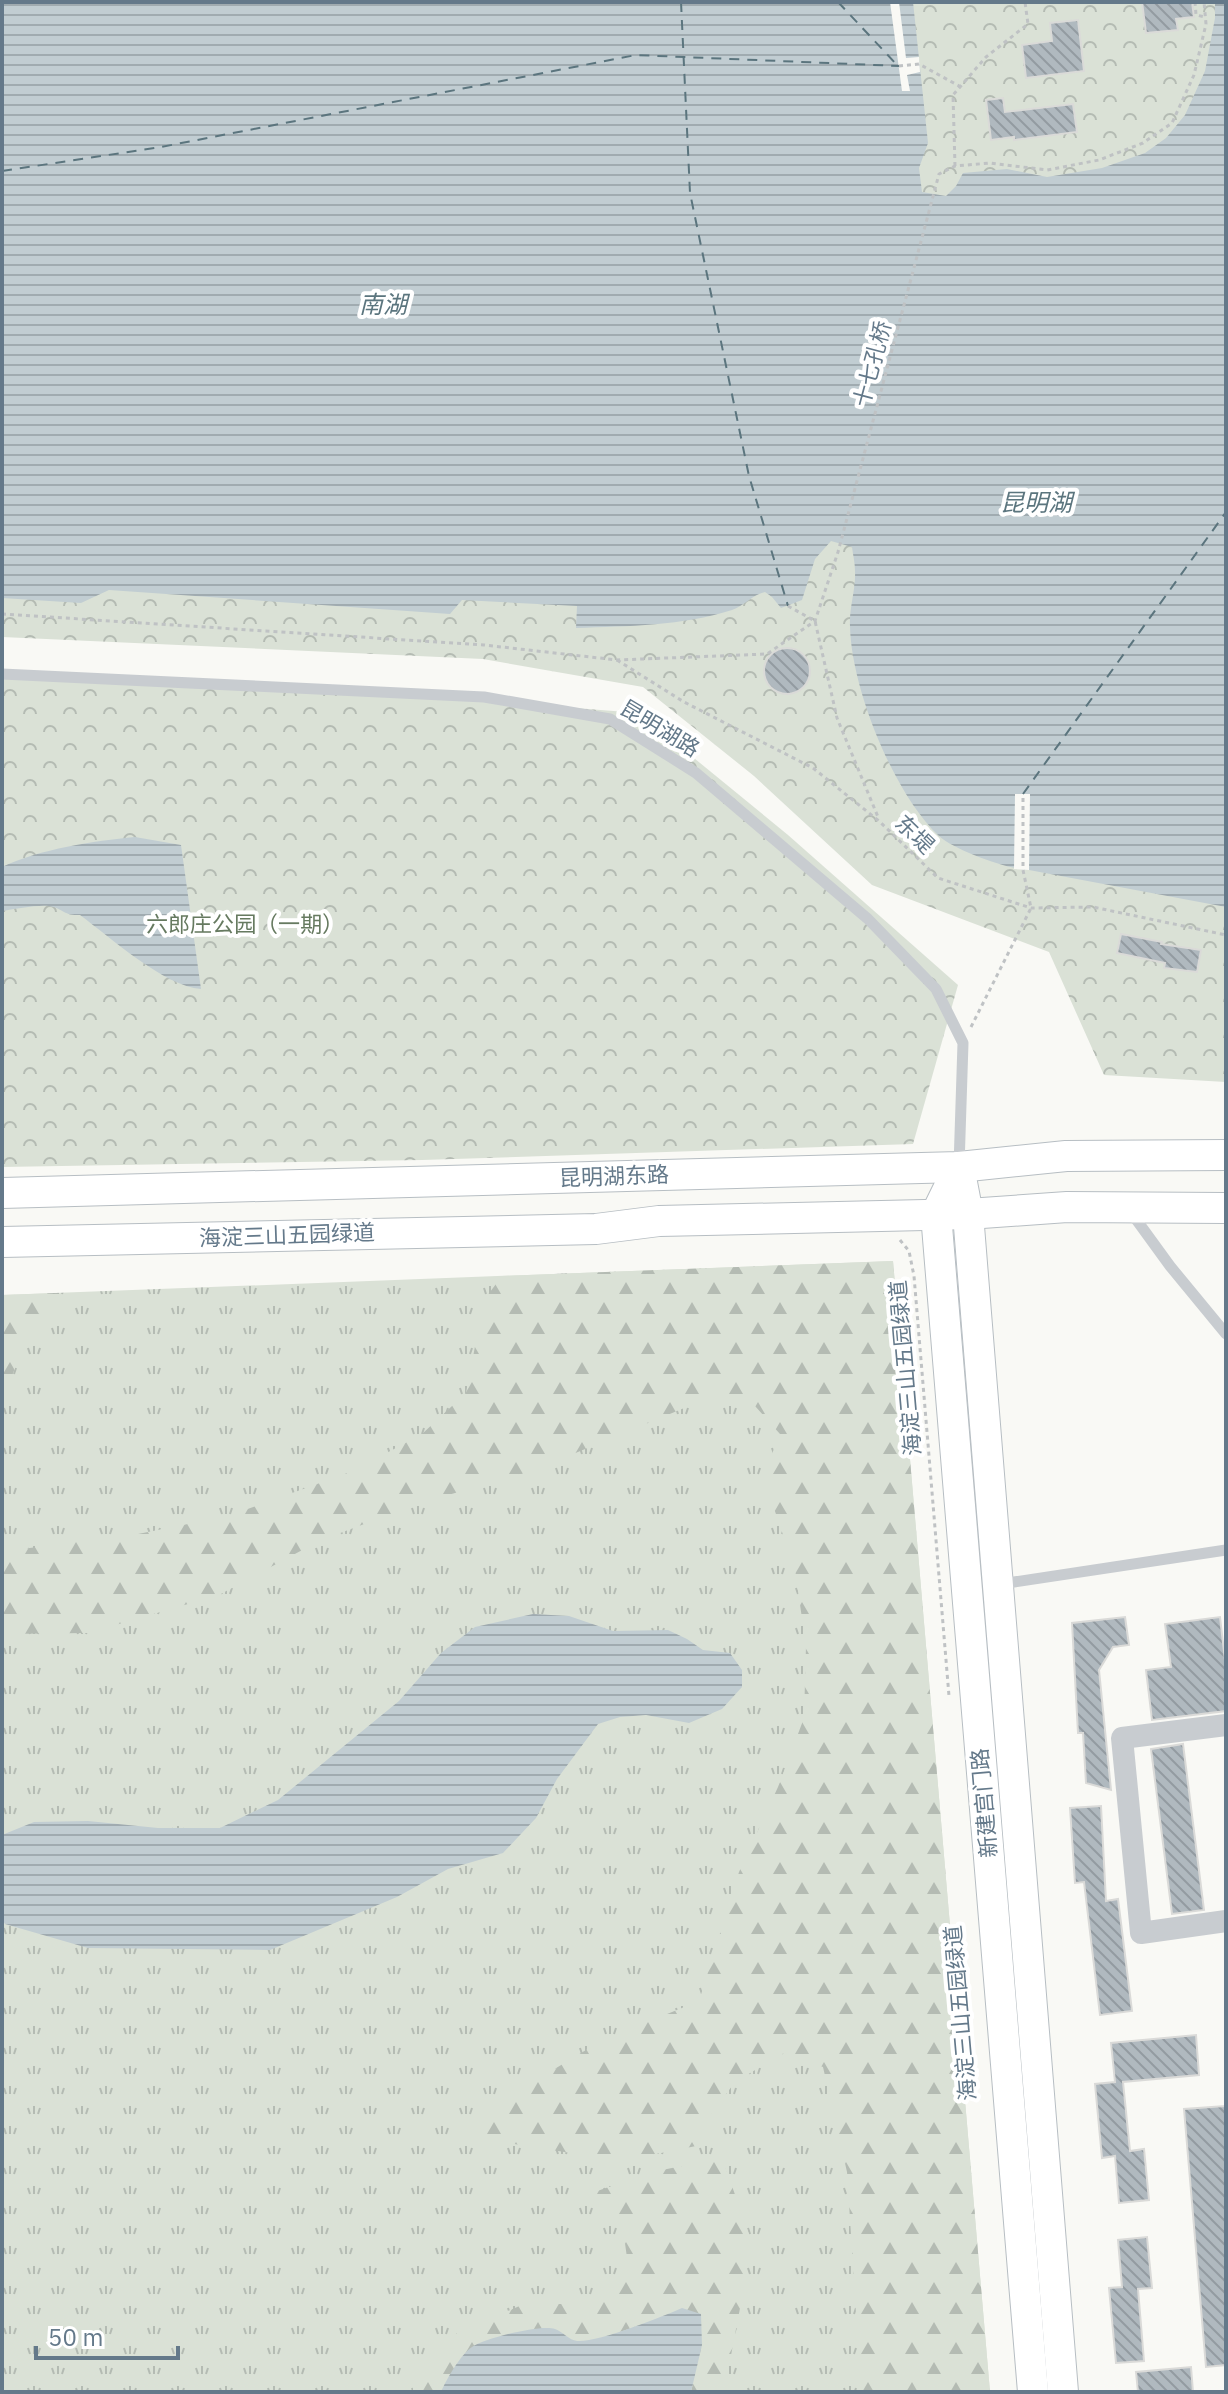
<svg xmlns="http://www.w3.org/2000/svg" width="1228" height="2394" font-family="'IBM Plex Sans','Noto Sans SC',sans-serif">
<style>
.grass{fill:url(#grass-tufts)}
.forest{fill:url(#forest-firs)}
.park{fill:url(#park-crowns)}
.water{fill:url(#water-rules)}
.pier{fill:#f9f9f5}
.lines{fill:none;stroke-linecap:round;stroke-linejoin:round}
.ferry{stroke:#5b757e;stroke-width:2;stroke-dasharray:10 8;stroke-linecap:butt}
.building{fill:url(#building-back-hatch);stroke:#dadad8;stroke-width:2}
.secondary-casing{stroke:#b7bec3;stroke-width:32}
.path{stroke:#bfc2c4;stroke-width:3;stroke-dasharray:4 4;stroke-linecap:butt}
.lane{stroke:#c8ccd0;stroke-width:11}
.street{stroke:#c8ccd0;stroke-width:22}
.secondary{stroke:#fff;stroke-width:30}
.labels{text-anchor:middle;stroke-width:8;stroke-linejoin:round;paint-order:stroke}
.street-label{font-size:22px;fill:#64798a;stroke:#fff}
.park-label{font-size:22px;fill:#667a60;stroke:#fff}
.water-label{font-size:24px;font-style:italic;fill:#5b757e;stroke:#fff}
</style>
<defs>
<pattern id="grass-tufts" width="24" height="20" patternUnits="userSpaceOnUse" patternTransform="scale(2)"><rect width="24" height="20" fill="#dae1d6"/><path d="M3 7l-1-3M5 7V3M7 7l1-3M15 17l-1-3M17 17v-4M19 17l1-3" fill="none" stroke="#b4bbb3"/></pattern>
<pattern id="forest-firs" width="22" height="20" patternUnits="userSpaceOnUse" patternTransform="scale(2)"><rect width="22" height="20" fill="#dae1d6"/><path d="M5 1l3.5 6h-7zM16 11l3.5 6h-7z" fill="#b4bbb3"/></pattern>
<pattern id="park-crowns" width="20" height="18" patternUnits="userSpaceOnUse" patternTransform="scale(2)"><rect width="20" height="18" fill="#dae1d6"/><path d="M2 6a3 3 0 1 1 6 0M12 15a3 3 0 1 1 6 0" fill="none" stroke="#b4bbb3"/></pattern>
<pattern id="water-rules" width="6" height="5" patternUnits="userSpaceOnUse" patternTransform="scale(2)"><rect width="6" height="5" fill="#c1cdd2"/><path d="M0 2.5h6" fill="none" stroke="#a0abb0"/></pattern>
<pattern id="building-back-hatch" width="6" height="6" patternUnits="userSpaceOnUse" patternTransform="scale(2)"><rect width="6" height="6" fill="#b0b9bf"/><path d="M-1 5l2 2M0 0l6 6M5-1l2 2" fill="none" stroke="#939ba1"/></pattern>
</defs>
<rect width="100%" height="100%" fill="#f9f9f5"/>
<!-- grass -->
<polygon class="grass" points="893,1261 990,2392 2,2392 2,1295"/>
<!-- forest -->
<g class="forest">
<polygon points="893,1261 990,2392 861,2392 847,2172 823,2067 784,2053 735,2082 710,2116 696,2146 621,2161 489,2140 470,2120 601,2041 699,2001 739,1872 778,1787 804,1718 806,1646 795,1570 763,1476 780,1434 746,1396 706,1399 532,1471 420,1503 319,1541 219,1595 88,1633 2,1634 2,1544 22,1549 138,1534 228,1516 353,1471 422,1434 466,1393 484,1300 502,1276"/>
<polygon points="58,1293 33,1321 2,1402 2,1295"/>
<path d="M 722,2158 L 749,2234 L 745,2282 L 724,2392 L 691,2392 L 702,2345 L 682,2308 C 663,2317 594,2344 576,2341 C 569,2340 560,2332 553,2328 L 445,2381 L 441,2392 L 413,2392 L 413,2383 L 457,2333 L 524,2304 L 590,2304 L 630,2279 L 622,2222 L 580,2197 L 652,2172 Z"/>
</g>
<!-- park -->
<g class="park">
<polygon points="2,2 1226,2 1226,1082 1104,1075 1049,952 872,885 754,776 643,687 483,659 2,637"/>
<polygon points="2,674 372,692 639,713 788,835 958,985 913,1144 422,1160 2,1167"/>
</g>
<!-- water -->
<g class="water">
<path d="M 2,2 L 913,2 L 928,143 L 919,168 L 922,192 L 946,196 L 956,186 L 963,173 L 1007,169 L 1047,177 L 1102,168 L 1145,153 L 1166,138 L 1185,115 L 1205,71 L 1215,18 L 1215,2 L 1226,2 L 1226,907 L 1029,870 C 1007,869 956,851 939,836 C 893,793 851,687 850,626 C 849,608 856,589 855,571 C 855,563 853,555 852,547 L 831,541 L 815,559 L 802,600 L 781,608 L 772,597 L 765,592 C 752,595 744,606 732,610 C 682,626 629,626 576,628 L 577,606 L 462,600 L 450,614 L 109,590 L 81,603 L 2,598 Z"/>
<path d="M 135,837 L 181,845 L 201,989 C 164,986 111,938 80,915 C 63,916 63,908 49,906 C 34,905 17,909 2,911 L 2,867 C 40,849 94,841 135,837 Z"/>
<polygon points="533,1614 569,1616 613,1631 668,1630 687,1639 703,1650 730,1653 742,1670 742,1687 722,1709 689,1723 646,1715 620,1717 598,1724 557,1779 536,1818 503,1853 448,1869 397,1897 270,1950 88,1948 5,1924 2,1919 2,1835 34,1822 88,1821 158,1828 220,1828 278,1800 399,1701 441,1653 475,1627"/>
<path d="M 682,2308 L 701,2314 L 702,2345 L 691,2392 L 441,2392 C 446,2380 461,2354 472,2347 C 486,2338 541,2324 555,2329 C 563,2332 569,2340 577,2341 C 596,2343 662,2317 682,2308 Z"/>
</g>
<!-- pier -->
<g class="pier">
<polygon points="890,2 899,2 906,58 919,57 920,72 907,75 910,91 902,91"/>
<polygon points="1015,794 1030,794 1029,870 1014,869"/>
</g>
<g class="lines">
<!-- ferry -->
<g class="ferry">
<polyline points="681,2 690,193 749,476 788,606"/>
<polyline points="838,2 898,66"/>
<polyline points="2,171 161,147 636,55 899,66"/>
<polyline points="1023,794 1226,512"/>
</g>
</g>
<!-- building -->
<g class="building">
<polygon points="1142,2 1192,2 1194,17 1176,19 1178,30 1146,33"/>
<polygon points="1078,20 1084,71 1026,78 1022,45 1052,41 1050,23"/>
<polygon points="1003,98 1005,112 1073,104 1077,132 1014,140 1014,137 991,140 986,100"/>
<circle cx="787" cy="671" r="23"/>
<polygon points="1121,934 1162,942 1161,944 1201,950 1197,972 1164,968 1165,963 1117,953"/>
<polygon points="1125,1617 1129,1645 1113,1647 1099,1670 1111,1790 1086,1783 1083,1733 1078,1733 1072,1623"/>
<polygon points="1220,1617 1226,1669 1226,1711 1152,1720 1146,1670 1171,1667 1165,1624"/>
<polygon points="1183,1744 1204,1910 1172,1914 1151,1749"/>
<polygon points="1101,1806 1106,1901 1118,1899 1132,2011 1100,2015 1084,1882 1075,1883 1070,1808"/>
<polygon points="1196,2035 1199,2075 1123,2082 1130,2151 1144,2149 1149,2200 1119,2203 1115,2156 1102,2158 1095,2084 1115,2082 1111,2043"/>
<polygon points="1225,2106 1226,2365 1206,2367 1184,2109"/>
<polygon points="1147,2237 1152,2288 1138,2289 1144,2361 1116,2363 1109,2288 1122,2287 1118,2240"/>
<polygon points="1191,2367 1193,2392 1138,2392 1136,2372"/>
</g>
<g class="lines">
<defs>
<g id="secondary">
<polyline points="959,1167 936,1214 1033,2392"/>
<polyline points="959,1167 968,1214 1063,2392"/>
<polyline points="2,1193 959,1167 1066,1156 1226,1155"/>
<polyline points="2,1242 596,1229 659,1221 968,1214 1067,1207 1226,1208"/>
</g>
</defs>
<!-- secondary casing -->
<use href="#secondary" class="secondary-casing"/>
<!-- path -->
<g class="path">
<polyline points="1195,2 1196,15 1205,17"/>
<polyline points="899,66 919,64 961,87"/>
<polyline points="955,166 953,95 986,57 1028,24 1025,2"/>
<polyline points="788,606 815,621 837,718 878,817"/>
<polyline points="2,614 484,645 617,660 767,654 815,621 838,552 939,174 955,166 990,163 1047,170 1099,160 1143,143 1172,123 1194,75 1206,24 1204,2"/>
<polyline points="617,660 684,702 813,768 879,821 938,878 1031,908 1093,907 1226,935"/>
<polyline points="971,1027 1031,908 1023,870 1023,794"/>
<polyline points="900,1240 909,1251 914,1276 949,1696"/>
</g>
<!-- lane -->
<g class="lane">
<polyline points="2,674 484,697 610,719 696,773 868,919 936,989 963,1043 959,1166"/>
<polyline points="1130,1211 1170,1266 1226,1334"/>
<polyline points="1001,1584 1226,1550"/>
</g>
<!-- street -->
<polyline class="street" points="1226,1725 1122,1738 1141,1933 1226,1921"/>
<!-- secondary -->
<use href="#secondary" class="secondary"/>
</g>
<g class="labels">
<!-- street labels -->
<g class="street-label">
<text transform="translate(872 364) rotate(-75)" y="8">十七孔桥</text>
<text transform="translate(660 728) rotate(31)" y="8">昆明湖路</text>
<text transform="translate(915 834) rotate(44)" y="8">东堤</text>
<text transform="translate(614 1176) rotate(-2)" y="8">昆明湖东路</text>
<text transform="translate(287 1235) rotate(-2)" y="8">海淀三山五园绿道</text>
<text transform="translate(905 1368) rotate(-95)" y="8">海淀三山五园绿道</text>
<text transform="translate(984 1803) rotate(-95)" y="8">新建宫门路</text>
<text transform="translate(960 2013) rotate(-95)" y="8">海淀三山五园绿道</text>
</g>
<!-- park labels -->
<g class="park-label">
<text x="245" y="932">六郎庄公园（一期）</text>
</g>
<!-- water labels -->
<g class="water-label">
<text x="383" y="313">南湖</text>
<text x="1036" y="511">昆明湖</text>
</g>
</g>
<!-- border -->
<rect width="1228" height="2394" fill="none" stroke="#64798a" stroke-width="8"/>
<!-- scale -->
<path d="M36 2346v12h142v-12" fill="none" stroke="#64798a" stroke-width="4"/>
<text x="48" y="2346" font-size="24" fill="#64798a" stroke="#ffffff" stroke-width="6" paint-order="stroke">50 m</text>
</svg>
